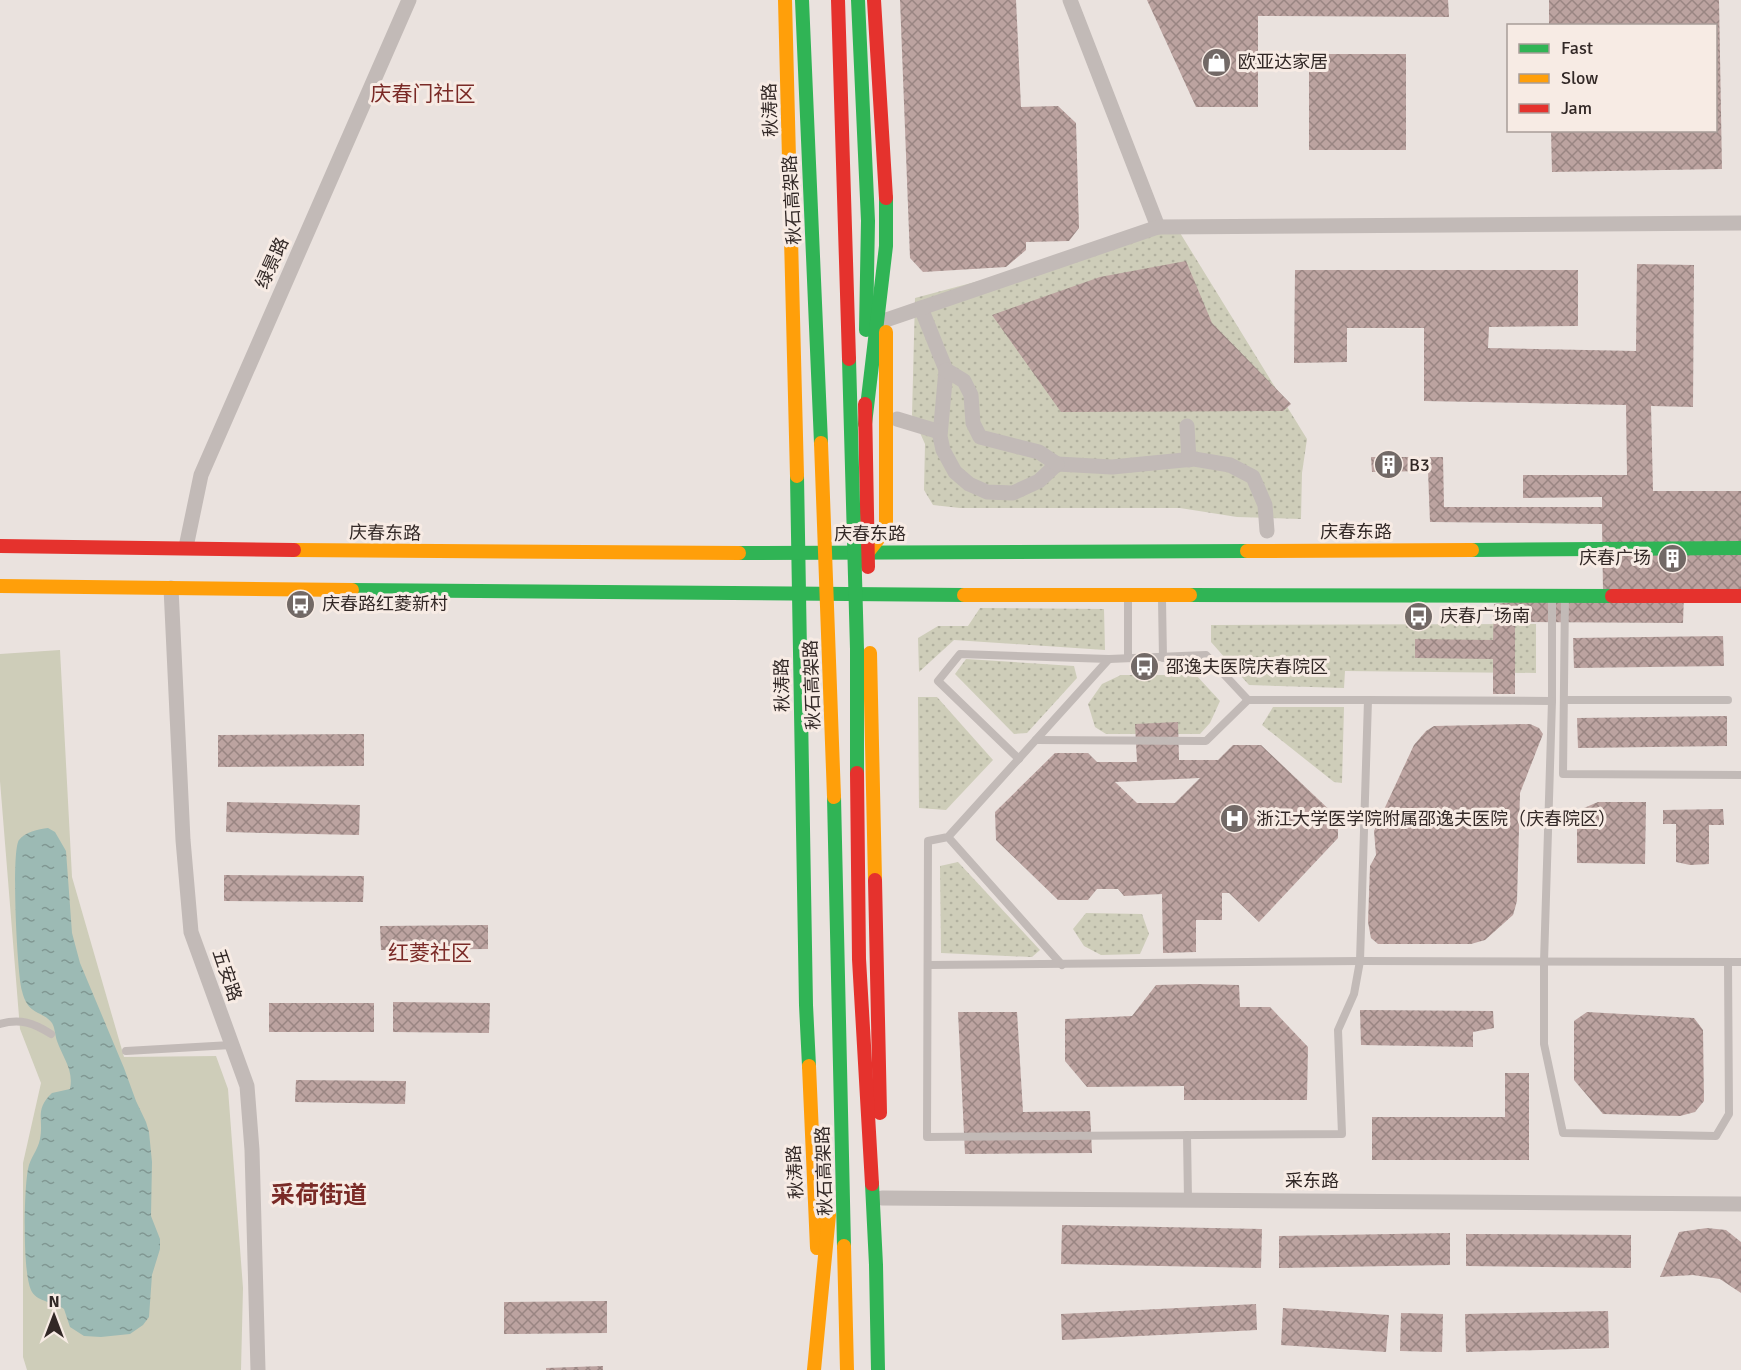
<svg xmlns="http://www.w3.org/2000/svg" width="1741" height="1370" font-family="Signika,'Noto Sans SC',sans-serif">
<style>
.grass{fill:url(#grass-dots)}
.park{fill:#cecdb9}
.water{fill:url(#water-ripples)}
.building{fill:url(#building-cross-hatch);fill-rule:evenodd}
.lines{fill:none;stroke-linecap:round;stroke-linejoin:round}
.lane{stroke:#c2bab7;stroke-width:8}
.street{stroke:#c2bab7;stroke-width:15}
.fast{stroke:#30b455;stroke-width:14}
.slow{stroke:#ff9f0a;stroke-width:14}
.jam{stroke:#e5322d;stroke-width:14}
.fast-bridge{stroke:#30b455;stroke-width:14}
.slow-bridge{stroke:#ff9f0a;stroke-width:14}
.jam-bridge{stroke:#e5322d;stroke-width:14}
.labels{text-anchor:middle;stroke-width:6;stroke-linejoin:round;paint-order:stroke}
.poi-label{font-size:18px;fill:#322826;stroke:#f7ebe4;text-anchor:start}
.street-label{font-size:18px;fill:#322826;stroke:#f7ebe4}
.quarter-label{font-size:21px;fill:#7a2a26;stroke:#f7ebe4}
.district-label{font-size:24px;font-weight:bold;fill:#7a2a26;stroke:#f7ebe4}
</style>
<defs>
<pattern id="grass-dots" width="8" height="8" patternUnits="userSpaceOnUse" patternTransform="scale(1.5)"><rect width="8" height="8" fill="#cecdb9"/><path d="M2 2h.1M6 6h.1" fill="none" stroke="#b1b09f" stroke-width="1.8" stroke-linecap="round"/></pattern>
<pattern id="water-ripples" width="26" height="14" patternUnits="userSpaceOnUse" patternTransform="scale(1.5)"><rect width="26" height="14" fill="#9cbab4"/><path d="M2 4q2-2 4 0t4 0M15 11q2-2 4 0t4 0" fill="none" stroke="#809792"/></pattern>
<pattern id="building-cross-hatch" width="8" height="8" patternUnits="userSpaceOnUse" patternTransform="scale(1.5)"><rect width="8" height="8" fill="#bca3a0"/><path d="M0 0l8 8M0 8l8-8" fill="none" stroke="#998582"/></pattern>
</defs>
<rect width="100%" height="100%" fill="#eae2de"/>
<!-- grass -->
<g class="grass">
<polygon points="1177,228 1307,439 1302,473 1301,519 1237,517 1180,508 960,508 933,505 924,490 925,444 912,415 915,298"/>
<polygon points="980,608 1104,609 1105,650 954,640 919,672 918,638 938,626 968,626"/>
<polygon points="1536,624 1536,673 1345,671 1344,688 1249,685 1211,642 1211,625"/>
<polygon points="966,659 1074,666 1077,678 1027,733 1014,734 955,674"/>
<polygon points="1121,675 1196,675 1220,701 1210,723 1200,734 1106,734 1095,727 1088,704 1102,684"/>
<polygon points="918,697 937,697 993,760 946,810 919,808"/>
<polygon points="1273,707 1344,707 1342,783 1334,782 1262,725"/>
<polygon points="958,862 1040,950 1032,957 941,953 940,866"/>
<polygon points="1086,913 1142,914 1149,934 1140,954 1101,955 1084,946 1073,929"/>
</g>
<!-- park -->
<polygon class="park" points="60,650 72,877 124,1057 216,1056 228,1089 243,1288 241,1370 27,1370 23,1357 23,1163 41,1083 20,1029 0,781 0,654"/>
<!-- water -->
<path class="water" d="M 48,828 L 55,832 L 66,851 L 72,933 L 80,963 L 124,1068 L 136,1101 L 146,1122 L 149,1132 L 152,1162 L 151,1216 L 160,1239 L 160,1249 L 152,1275 L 149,1317 L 143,1325 L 130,1334 L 101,1337 L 84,1336 L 70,1327 L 64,1309 C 55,1302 38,1302 32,1292 C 22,1276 24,1189 28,1169 C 30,1158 38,1150 40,1139 C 44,1119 34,1110 52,1093 L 70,1089 C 74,1070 63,1058 57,1041 C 55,1035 55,1028 52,1023 C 42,1010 28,1016 22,991 C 17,974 11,850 19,840 C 25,832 38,829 48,828 Z"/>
<!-- building -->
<g class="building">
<polygon points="900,0 1016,0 1021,107 1058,106 1076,123 1079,228 1069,241 1026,242 1026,250 1006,267 923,272 910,258"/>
<polygon points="1147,0 1448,0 1449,17 1258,16 1258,107 1196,107"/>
<polygon points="1549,0 1719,0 1722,169 1552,172 1551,130 1716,130 1716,26 1549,26"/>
<rect x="1309" y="54" width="97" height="96"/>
<polygon points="1186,261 1212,323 1291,404 1283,411 1061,412 992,315 1100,277"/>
<polygon points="1637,264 1694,265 1693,407 1651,406 1653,491 1741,491 1741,593 1684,593 1683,623 1515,622 1515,694 1493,694 1493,659 1415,658 1415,639 1493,640 1494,604 1603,592 1602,524 1430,522 1428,471 1372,472 1371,457 1443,457 1444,507 1602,507 1602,497 1523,498 1523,475 1627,475 1626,405 1424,401 1424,328 1347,328 1347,362 1294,363 1295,270 1578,270 1578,326 1489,327 1488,348 1636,351"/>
<polygon points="1723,636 1724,666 1574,668 1573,638"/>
<polygon points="1727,716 1727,746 1578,748 1577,718"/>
<path d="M 1178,722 L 1179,760 L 1218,760 L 1233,745 L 1261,745 L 1338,818 L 1338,838 L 1259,922 L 1229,893 L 1222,893 L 1222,920 L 1196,920 L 1196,952 L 1163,953 L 1162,894 L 1124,896 L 1118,889 L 1097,889 L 1088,900 L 1058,900 L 996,840 L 995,812 L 1055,753 L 1088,753 L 1097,762 L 1137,762 L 1135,724 ZM 1200,778 L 1175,803 L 1137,803 L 1115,782 Z"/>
<polygon points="1530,724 1539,728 1543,734 1520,793 1517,901 1513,915 1485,940 1471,944 1378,944 1371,938 1368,922 1370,866 1376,855 1374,831 1414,745 1426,731 1434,726"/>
<polygon points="364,734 364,766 218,767 218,735"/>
<polygon points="227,802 360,805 359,835 226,832"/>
<polygon points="1598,802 1646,802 1645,864 1577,863 1577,811"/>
<polygon points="1723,809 1724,825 1709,825 1709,864 1690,865 1676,862 1676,824 1663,824 1663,810"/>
<polygon points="224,875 364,876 363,902 224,901"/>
<polygon points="488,925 488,949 381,950 380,926"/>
<polygon points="1196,984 1239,985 1240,1007 1270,1007 1308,1047 1307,1100 1184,1100 1184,1086 1087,1087 1065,1061 1065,1019 1132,1016 1156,985"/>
<polygon points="393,1002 490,1003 489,1033 393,1032"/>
<rect x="269" y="1003" width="105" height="29"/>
<polygon points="1360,1010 1493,1011 1494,1028 1473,1032 1473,1047 1361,1045"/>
<polygon points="958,1012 1017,1012 1023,1112 1090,1111 1092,1153 965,1154"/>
<polygon points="1587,1012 1694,1018 1703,1030 1704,1101 1695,1112 1680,1116 1603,1114 1574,1080 1574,1021"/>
<polygon points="1505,1073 1529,1073 1529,1160 1372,1160 1372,1117 1505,1117"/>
<polygon points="296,1080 406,1081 405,1104 295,1102"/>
<polygon points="1062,1225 1262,1229 1261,1268 1061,1264"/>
<polygon points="1707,1228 1726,1230 1741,1242 1741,1293 1720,1279 1693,1275 1660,1277 1679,1232"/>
<polygon points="1450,1233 1450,1265 1279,1268 1279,1236"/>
<polygon points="1466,1234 1631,1235 1631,1268 1466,1266"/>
<polygon points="607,1301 607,1333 504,1334 504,1302"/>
<polygon points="1256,1304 1257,1330 1062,1340 1061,1314"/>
<polygon points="1283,1308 1389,1315 1386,1352 1281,1345"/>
<polygon points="1608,1311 1609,1348 1466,1352 1465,1314"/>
<polygon points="1401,1313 1443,1314 1442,1352 1400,1351"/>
<polygon points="603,1366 603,1370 546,1370 546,1368"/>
</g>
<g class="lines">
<!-- lane -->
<g class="lane">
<polyline points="1552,597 1552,701 1544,962 1544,1044 1563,1133 1716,1136 1729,1114 1728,962"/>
<polyline points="1565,597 1563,774 1741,775"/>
<polyline points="1128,600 1128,658"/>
<polyline points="1162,600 1163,658"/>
<polyline points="1368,700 1552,701"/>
<polyline points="1564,700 1728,700"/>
<polyline points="1036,740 1206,741 1248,700"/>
<polyline points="1019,759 938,681 960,654 1109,659"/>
<polyline points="948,837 928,841 927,1137 1342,1134 1338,1030 1354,994 1360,961 1368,700 1248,700 1206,655 1109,659 948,837 1062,965"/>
<polyline points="928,965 1360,961 1741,962"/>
<path d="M 0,1024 C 20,1018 34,1023 51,1034"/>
<polyline points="126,1051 231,1045"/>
<polyline points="1187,1135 1188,1200"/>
</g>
<!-- street -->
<g class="street">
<polyline points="1070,0 1158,227"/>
<polyline points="921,308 946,370 940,436 943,450 955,472 969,484 987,492 1013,493 1039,481 1057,464 1112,467 1194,459 1230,465 1253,477 1265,505 1267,531"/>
<polyline points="886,320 1158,227 1741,223"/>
<polyline points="946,370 964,381 971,395 973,423 980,437 1039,452 1057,464"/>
<polyline points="897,419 940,432"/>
<polyline points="1187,426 1189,460"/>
<polyline points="186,547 201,475 409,0"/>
<polyline points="171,588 183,840 191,932 247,1086 252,1150 258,1370"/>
<polyline points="882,1198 1741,1204"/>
</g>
<!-- fast -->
<g class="fast">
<polyline points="858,0 868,221 866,330"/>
<polyline points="865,424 886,246 886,198"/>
<polyline points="797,476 806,1005 809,1066"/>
<polyline points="1472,550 1741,548"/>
<polyline points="739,553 1247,551"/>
<polyline points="352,590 964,595"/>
<polyline points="1190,595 1612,596"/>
</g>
<!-- slow -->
<g class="slow">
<polyline points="785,0 797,476"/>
<polyline points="294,550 739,553"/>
<polyline points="1247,551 1472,550"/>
<polyline points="868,552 886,529 886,332"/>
<polyline points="0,586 352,590"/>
<polyline points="964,595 1190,595"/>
<polyline points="870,653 875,880"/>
<polyline points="809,1066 817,1248"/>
</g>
<!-- jam -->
<g class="jam">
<polyline points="865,404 868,567"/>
<polyline points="0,546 294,550"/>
<polyline points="1612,596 1741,596"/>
<polyline points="875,880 880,1113"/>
</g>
<!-- fast-bridge -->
<g class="fast-bridge">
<polyline points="802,0 821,443"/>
<polyline points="849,359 857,649 857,773"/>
<polyline points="834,797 844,1246"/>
<polyline points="872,1184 876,1265 878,1370"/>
</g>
<!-- slow-bridge -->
<g class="slow-bridge">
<polyline points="821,443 834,797"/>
<polyline points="844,1246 847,1370"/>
<polyline points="814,1370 829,1215"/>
</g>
<!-- jam-bridge -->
<g class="jam-bridge">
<polyline points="838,0 849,359"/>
<polyline points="874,0 886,198"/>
<polyline points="857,773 859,959 872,1184"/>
</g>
</g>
<!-- icons -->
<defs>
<symbol id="shop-disc" viewBox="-11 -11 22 22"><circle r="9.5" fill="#726966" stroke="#f7ebe4"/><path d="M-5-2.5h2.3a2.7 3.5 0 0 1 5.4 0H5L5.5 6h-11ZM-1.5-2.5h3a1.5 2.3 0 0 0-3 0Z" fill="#fff"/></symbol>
<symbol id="building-disc" viewBox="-11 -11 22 22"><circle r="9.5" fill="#726966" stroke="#f7ebe4"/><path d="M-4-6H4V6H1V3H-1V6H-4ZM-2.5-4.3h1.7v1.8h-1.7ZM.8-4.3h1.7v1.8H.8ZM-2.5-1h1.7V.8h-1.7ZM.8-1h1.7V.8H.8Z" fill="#fff"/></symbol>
<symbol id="bus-disc" viewBox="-11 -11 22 22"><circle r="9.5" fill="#726966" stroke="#f7ebe4"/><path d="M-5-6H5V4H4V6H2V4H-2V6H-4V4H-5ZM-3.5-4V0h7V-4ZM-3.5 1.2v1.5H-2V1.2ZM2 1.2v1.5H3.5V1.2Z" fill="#fff"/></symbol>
<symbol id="hospital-disc" viewBox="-11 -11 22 22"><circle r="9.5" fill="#726966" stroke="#f7ebe4"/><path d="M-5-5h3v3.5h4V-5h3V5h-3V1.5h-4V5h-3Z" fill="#fff"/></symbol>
</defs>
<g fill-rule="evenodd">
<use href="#shop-disc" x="1200" y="46" width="33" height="33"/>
<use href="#building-disc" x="1372" y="448" width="33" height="33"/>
<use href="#building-disc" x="1656" y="542" width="33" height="33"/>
<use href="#bus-disc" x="284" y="588" width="33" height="33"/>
<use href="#bus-disc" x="1402" y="600" width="33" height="33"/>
<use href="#bus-disc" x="1128" y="650" width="33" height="33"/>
<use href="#hospital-disc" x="1218" y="802" width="33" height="33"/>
</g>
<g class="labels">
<!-- poi labels -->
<g class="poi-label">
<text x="1238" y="68">欧亚达家居</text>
<text x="1409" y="471">B3</text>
<text x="1651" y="564" text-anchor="end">庆春广场</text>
<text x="322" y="610">庆春路红菱新村</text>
<text x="1440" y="622">庆春广场南</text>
<text x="1166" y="673">邵逸夫医院庆春院区</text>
<text x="1256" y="825">浙江大学医学院附属邵逸夫医院（庆春院区）</text>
</g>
<!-- street labels -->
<g class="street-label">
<text transform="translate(770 110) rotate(-92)" y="6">秋涛路</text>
<text transform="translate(792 200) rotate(-93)" y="6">秋石高架路</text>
<text transform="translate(272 263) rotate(-66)" y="6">绿景路</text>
<text x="1356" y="538">庆春东路</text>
<text transform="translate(385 533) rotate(1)" y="6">庆春东路</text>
<text x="870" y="540">庆春东路</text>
<text transform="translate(782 685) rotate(-91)" y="6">秋涛路</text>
<text transform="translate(812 685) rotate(-92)" y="6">秋石高架路</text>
<text transform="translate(227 975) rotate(71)" y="6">五安路</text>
<text transform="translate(824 1171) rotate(-92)" y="6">秋石高架路</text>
<text transform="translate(795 1172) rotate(-93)" y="6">秋涛路</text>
<text x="1312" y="1187">采东路</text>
</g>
<!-- quarter labels -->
<g class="quarter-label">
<text x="423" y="101">庆春门社区</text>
<text x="430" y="960">红菱社区</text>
</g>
<!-- district labels -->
<g class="district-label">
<text x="319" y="1203">采荷街道</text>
</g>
</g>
<!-- legend -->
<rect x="1507" y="24" width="210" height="108" fill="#f7ebe4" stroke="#a89d98" stroke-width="1.5"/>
<rect x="1519" y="44" width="30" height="9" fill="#30b455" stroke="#a89d98" stroke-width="1.5"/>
<text x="1561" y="54" font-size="18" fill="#322826">Fast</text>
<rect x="1519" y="74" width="30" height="9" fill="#ff9f0a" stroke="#a89d98" stroke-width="1.5"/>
<text x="1561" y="84" font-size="18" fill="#322826">Slow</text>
<rect x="1519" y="104" width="30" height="9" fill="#e5322d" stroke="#a89d98" stroke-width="1.5"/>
<text x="1561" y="114" font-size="18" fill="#322826">Jam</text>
<!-- north arrow -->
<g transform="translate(54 1316)" stroke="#f7ebe4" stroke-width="4.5" paint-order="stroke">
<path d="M0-4.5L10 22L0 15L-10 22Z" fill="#322826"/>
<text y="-9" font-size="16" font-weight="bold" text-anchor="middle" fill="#322826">N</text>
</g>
</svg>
